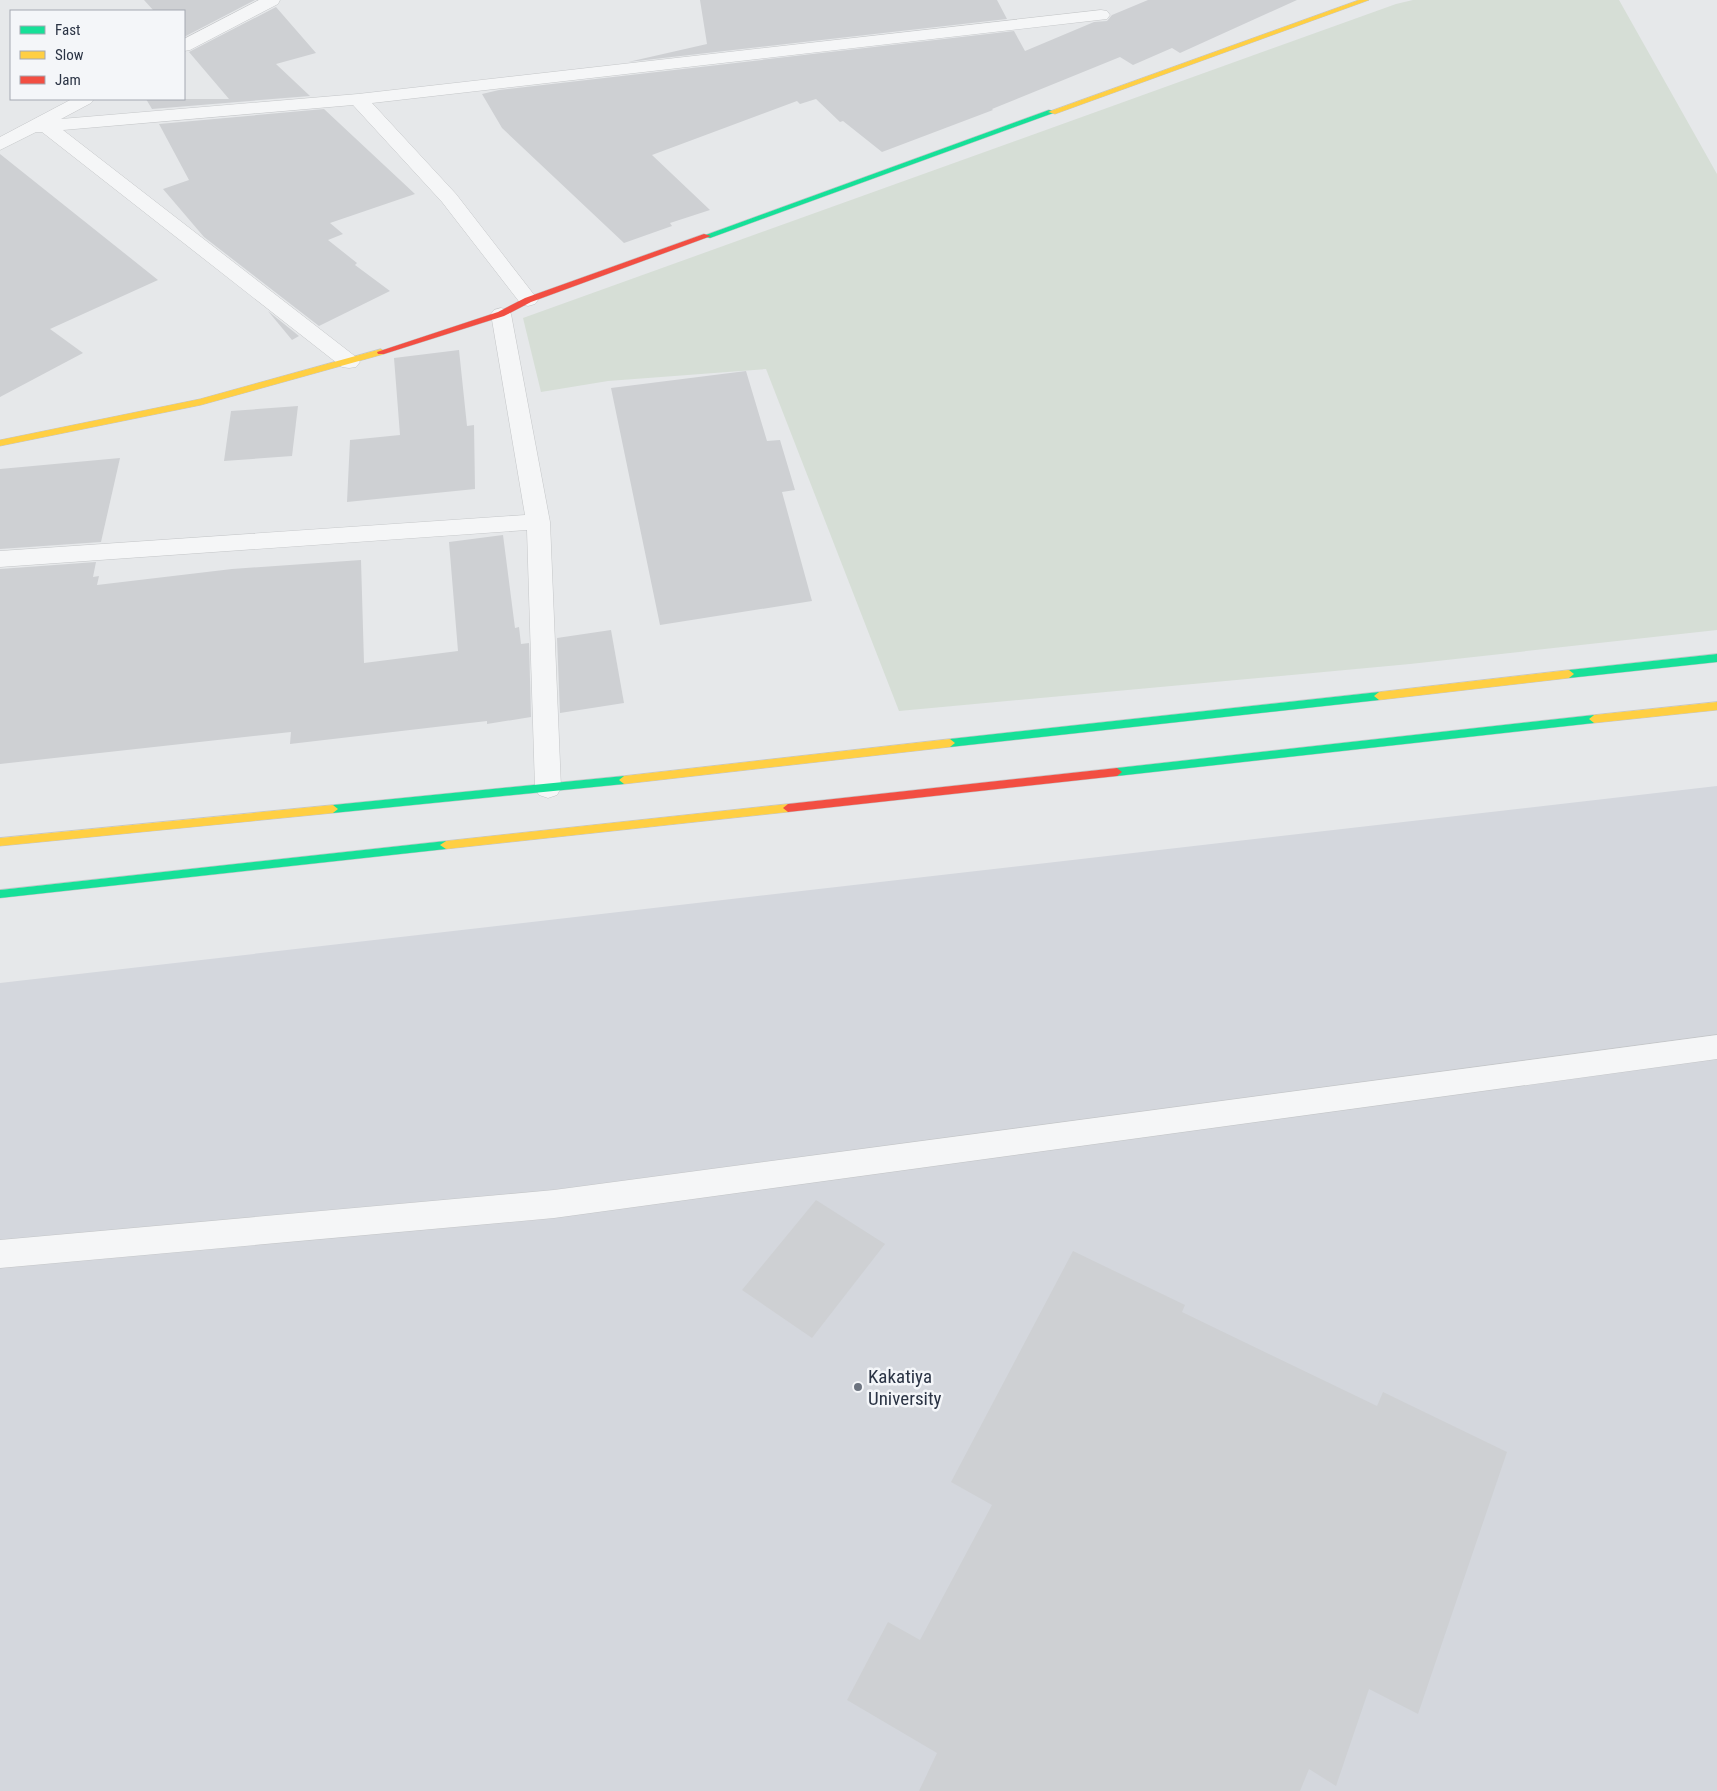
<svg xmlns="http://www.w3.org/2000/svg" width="1717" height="1791" font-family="'Roboto Condensed',sans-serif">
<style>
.built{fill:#d4d7dd}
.green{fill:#d6ded6}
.building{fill:#ced0d3}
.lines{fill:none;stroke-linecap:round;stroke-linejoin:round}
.lane-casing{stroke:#c4c6c8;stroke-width:1}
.street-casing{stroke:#c4c6c8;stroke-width:1}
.fast-casing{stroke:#c4c6c8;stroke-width:1}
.slow-casing{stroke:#c4c6c8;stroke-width:1}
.jam-casing{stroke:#c4c6c8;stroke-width:1}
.lane{fill:#f5f6f7;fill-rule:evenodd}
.street{fill:#f5f6f7;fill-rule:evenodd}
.fast{fill:#16e098;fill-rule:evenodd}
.slow{fill:#ffcf43;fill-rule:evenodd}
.jam{fill:#f24e42;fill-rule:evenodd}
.poi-dot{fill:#6c737f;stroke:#f4f6f9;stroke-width:2}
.labels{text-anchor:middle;stroke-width:5;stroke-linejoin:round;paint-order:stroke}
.near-poi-label{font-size:19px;fill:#2b3445;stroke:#f4f6f9;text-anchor:start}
</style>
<rect width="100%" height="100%" fill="#e6e8ea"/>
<!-- built -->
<polygon class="built" points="1717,786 1717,1791 0,1791 0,983"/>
<!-- green -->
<polygon class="green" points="1413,0 1619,0 1717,174 1717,630 1410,664 899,711 766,369 608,381 541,392 523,318 1396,4"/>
<!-- building -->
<g class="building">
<polygon points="144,0 255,0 184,37 184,11 154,11"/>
<polygon points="700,0 997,0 1007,19 628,62 707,44"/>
<polygon points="1148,0 1297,0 1180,53 1172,48 1133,65 1120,57 992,109 993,110 882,152 843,121 840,122 816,99 800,104 797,101 652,155 710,210 670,223 672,226 624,243 502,128 482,94 499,90 1014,31 1025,51 1094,22 1107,21 1112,15"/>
<polygon points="276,7 316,53 276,64 310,96 152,109 146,99 229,99 189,52"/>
<polygon points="324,109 415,194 330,223 343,234 328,240 357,263 355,265 390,291 319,326 204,237 163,189 189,180 159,124"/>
<polygon points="0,154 158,280 50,329 83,353 0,397"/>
<polygon points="268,311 299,336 292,340"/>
<polygon points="459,350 467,426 474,425 475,489 347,502 350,440 400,435 394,358"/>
<polygon points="746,371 767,441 780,440 795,490 782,492 812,601 660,625 611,388"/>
<polygon points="298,406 292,456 224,461 231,411"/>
<polygon points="120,458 101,542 0,549 0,469"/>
<polygon points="503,535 515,628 519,627 521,644 529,643 531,717 487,724 487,721 290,744 291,732 0,764 0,569 96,562 93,577 99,576 97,585 232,569 361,560 364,663 458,651 449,542"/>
<polygon points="611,630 624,703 560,713 557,638"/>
<polygon points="816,1200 885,1244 812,1338 742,1290"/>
<polygon points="1073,1251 1185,1305 1182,1312 1377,1406 1383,1392 1507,1452 1418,1714 1369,1689 1336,1786 1309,1769 1300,1791 919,1791 937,1753 847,1700 888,1622 920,1640 992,1505 951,1482"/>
</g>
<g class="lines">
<defs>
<polygon id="lane" points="1717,1035 1717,1059 554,1218 0,1268 0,1240 554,1190"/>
<g id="street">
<polygon points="259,0 280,0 278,4 190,50 184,51 184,39"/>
<polygon points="1101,10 1107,11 1110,15 1107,19 372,103 456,194 535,296 538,300 535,304 528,306 521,304 442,202 353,105 63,130 356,357 360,362 356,367 349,368 342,367 42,132 36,132 0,150 0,137 72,99 94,99 91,103 61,119 358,94"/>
<polygon points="501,308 508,310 511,314 550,522 561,788 557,795 548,798 539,795 535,788 527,530 0,567 0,551 525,515 491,314 494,310"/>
</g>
<g id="fast">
<polygon points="1049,110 1056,112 710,238 703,236"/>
<polygon points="1717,654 1717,662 1569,678 1564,674 1569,670"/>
<polygon points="1379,692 1384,696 1379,700 950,747 945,743 950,739"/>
<polygon points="1594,715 1599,719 1594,723 1117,776 1112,772 1117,768"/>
<polygon points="624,776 629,780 624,784 333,813 328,809 333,805"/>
<polygon points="446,841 452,845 446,849 0,898 0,890"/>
</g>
<g id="slow">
<polygon points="1359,0 1369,0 1055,114 1048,112"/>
<polygon points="381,349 385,352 384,354 201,405 0,446 0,440 200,399"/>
<polygon points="1569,670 1574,674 1569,678 1379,700 1374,696 1379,692"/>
<polygon points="1717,702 1717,710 1594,723 1589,719 1594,715"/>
<polygon points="950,739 955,743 950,747 624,784 619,780 624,776"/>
<polygon points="788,804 793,808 788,812 446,849 440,845 446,841"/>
<polygon points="333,805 338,809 333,813 0,846 0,838"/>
</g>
<g id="jam">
<polygon points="704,234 711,236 531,302 504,316 384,354 378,354 377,352 498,312 525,298"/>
<polygon points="1117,768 1122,772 1117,776 788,812 783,808 788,804"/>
</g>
</defs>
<!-- lane casing -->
<use href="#lane" class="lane-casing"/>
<!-- street casing -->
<use href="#street" class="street-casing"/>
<!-- fast casing -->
<use href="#fast" class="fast-casing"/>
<!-- slow casing -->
<use href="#slow" class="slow-casing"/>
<!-- jam casing -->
<use href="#jam" class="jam-casing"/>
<!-- lane -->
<use href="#lane" class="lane"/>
<!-- street -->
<use href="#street" class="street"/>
<!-- fast -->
<use href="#fast" class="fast"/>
<!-- slow -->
<use href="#slow" class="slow"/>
<!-- jam -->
<use href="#jam" class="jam"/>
</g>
<!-- markers -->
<circle class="poi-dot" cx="858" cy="1387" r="5"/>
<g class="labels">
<!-- near-poi labels -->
<g class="near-poi-label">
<text x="868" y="1383">Kakatiya<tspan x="868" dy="22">University</tspan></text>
</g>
</g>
<!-- legend -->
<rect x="10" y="10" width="175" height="90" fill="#f4f6f9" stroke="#a4a8b1"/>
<rect x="20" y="26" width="25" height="8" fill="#16e098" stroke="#a4a8b1"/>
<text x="55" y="35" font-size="15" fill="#2b3445">Fast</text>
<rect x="20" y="51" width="25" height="8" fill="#ffcf43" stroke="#a4a8b1"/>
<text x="55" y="60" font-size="15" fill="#2b3445">Slow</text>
<rect x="20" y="76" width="25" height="8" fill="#f24e42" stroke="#a4a8b1"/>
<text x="55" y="85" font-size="15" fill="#2b3445">Jam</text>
</svg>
